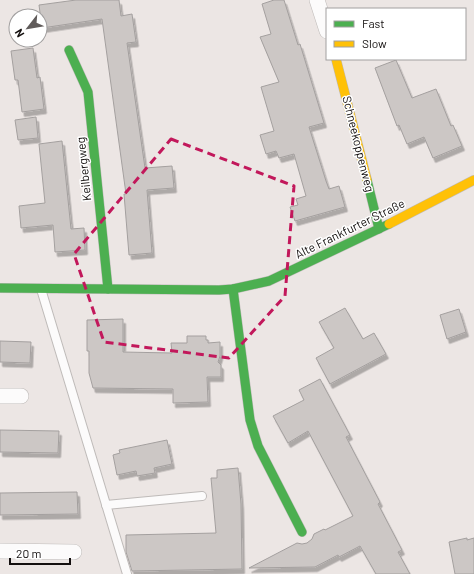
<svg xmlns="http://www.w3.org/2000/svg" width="474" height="574" font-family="Barlow,sans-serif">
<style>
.building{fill:#ccc7c5;stroke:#a4a09f;filter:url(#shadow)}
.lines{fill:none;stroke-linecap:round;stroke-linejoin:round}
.lane-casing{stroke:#bfbbb9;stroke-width:10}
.street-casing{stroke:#bfbbb9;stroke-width:16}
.fast-casing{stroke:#bfbbb9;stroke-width:10}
.slow-casing{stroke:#bfbbb9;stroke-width:10}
.lane{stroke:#fcfbfb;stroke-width:8}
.street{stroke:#fcfbfb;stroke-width:15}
.fast{stroke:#4caf50;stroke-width:9}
.slow{stroke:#ffc107;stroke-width:9}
.marked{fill:none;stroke:#c2185b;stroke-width:3;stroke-dasharray:8 5;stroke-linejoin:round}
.labels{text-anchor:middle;stroke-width:3;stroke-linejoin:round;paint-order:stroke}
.street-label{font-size:12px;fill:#14100f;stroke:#fff}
</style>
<defs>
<filter id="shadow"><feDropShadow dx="2.5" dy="4.5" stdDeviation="0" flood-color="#0004"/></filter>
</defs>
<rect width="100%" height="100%" fill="#ece6e4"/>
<!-- building -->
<g class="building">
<polygon points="76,0 119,0 121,16 132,14 136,42 127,43 145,168 172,166 174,188 147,190 152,253 129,255 124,194 126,194 102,19 42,28 39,5"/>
<polygon points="274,0 284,0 298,45 300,44 324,123 309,127 326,181 329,189 339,186 345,207 295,221 290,207 298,205 296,199 306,196 294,154 279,158 276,151 266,154 260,135 274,131 261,87 279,82 260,37 271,34 262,4"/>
<polygon points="33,48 37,78 40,77 44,109 22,112 18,80 15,80 11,51"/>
<polygon points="396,60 412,98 436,89 451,126 453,125 462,146 433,158 424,137 407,144 399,125 397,126 375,68"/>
<polygon points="36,117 38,138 18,140 15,120"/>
<polygon points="62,141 71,229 84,228 85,250 55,252 53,225 21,228 19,206 45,203 39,144"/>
<polygon points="345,308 363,339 374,333 386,354 330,384 316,358 334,348 319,322"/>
<polygon points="459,309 466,332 447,339 440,315"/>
<polygon points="123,319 123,352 172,353 171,343 187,343 187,336 206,336 206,340 208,340 208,343 220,342 220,356 218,362 221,365 221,377 207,377 208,402 173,403 173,389 93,388 89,373 89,351 87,351 87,320"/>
<polygon points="0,341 31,342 30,363 0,362"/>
<polygon points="320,379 350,435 346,437 380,502 378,504 402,550 398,552 410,574 376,574 360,546 339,557 338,555 315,567 249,568 297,543 302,544 307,543 312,539 314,534 324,529 325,530 353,516 308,431 288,443 273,416 304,400 299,390"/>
<polygon points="0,430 59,431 58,453 0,452"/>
<polygon points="167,440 172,464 154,468 155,473 137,476 136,471 117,475 113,455 120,453 119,450"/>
<polygon points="238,468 241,504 242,569 132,571 126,552 126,535 216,533 211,478 217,478 217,470"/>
<polygon points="77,492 78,514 0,515 0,493"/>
<polygon points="467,538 467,540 474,538 474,574 455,574 449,542"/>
</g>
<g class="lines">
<defs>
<g id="lane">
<polyline points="41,289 127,574"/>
<polyline points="106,505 202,496"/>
</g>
<g id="street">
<polyline points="317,0 327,31"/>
<polyline points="0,396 21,396"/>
<polyline points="0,551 74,552"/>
</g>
<g id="fast">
<polyline points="69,50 88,92 108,289"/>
<polyline points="367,180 379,229"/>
<polyline points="0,288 219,290 233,289 269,281 389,224"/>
<polyline points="233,289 250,420 258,446 302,532"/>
</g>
<g id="slow">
<polyline points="336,59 367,180"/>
<polyline points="389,224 474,180"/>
</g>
</defs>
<!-- lane casing -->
<use href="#lane" class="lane-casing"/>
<!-- street casing -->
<use href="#street" class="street-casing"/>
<!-- fast casing -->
<use href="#fast" class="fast-casing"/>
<!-- slow casing -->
<use href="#slow" class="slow-casing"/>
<!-- lane -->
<use href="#lane" class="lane"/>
<!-- street -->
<use href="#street" class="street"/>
<!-- fast -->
<use href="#fast" class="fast"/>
<!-- slow -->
<use href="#slow" class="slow"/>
</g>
<!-- marked area -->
<path class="marked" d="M 171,139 L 294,186 L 285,296 L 229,358 L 104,342 L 74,254 Z"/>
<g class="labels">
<!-- street labels -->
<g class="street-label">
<text transform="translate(358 144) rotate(76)" y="4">Schneekoppenweg</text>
<text transform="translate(84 169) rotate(-96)" y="4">Keilbergweg</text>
<text transform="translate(350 229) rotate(-26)" y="4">Alte Frankfurter Straße</text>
</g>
</g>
<!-- legend -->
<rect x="326" y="8" width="140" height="52" fill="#ffffff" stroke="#a19f9f"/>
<rect x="334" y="21" width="20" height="6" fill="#4caf50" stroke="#a19f9f"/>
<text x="362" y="28" font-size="12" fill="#14100f">Fast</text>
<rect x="334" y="41" width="20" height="6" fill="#ffc107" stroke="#a19f9f"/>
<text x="362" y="48" font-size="12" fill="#14100f">Slow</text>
<!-- north arrow -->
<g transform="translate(28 28) rotate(239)"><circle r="19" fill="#ffffff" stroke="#a19f9f"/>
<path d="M0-3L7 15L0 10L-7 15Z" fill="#605b5a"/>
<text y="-6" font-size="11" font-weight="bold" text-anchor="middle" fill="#14100f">N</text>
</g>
<!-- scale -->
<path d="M10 558v6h60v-6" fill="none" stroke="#14100f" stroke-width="2"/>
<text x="16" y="558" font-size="12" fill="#14100f" stroke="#ffffff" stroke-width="3" paint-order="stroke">20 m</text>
</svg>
